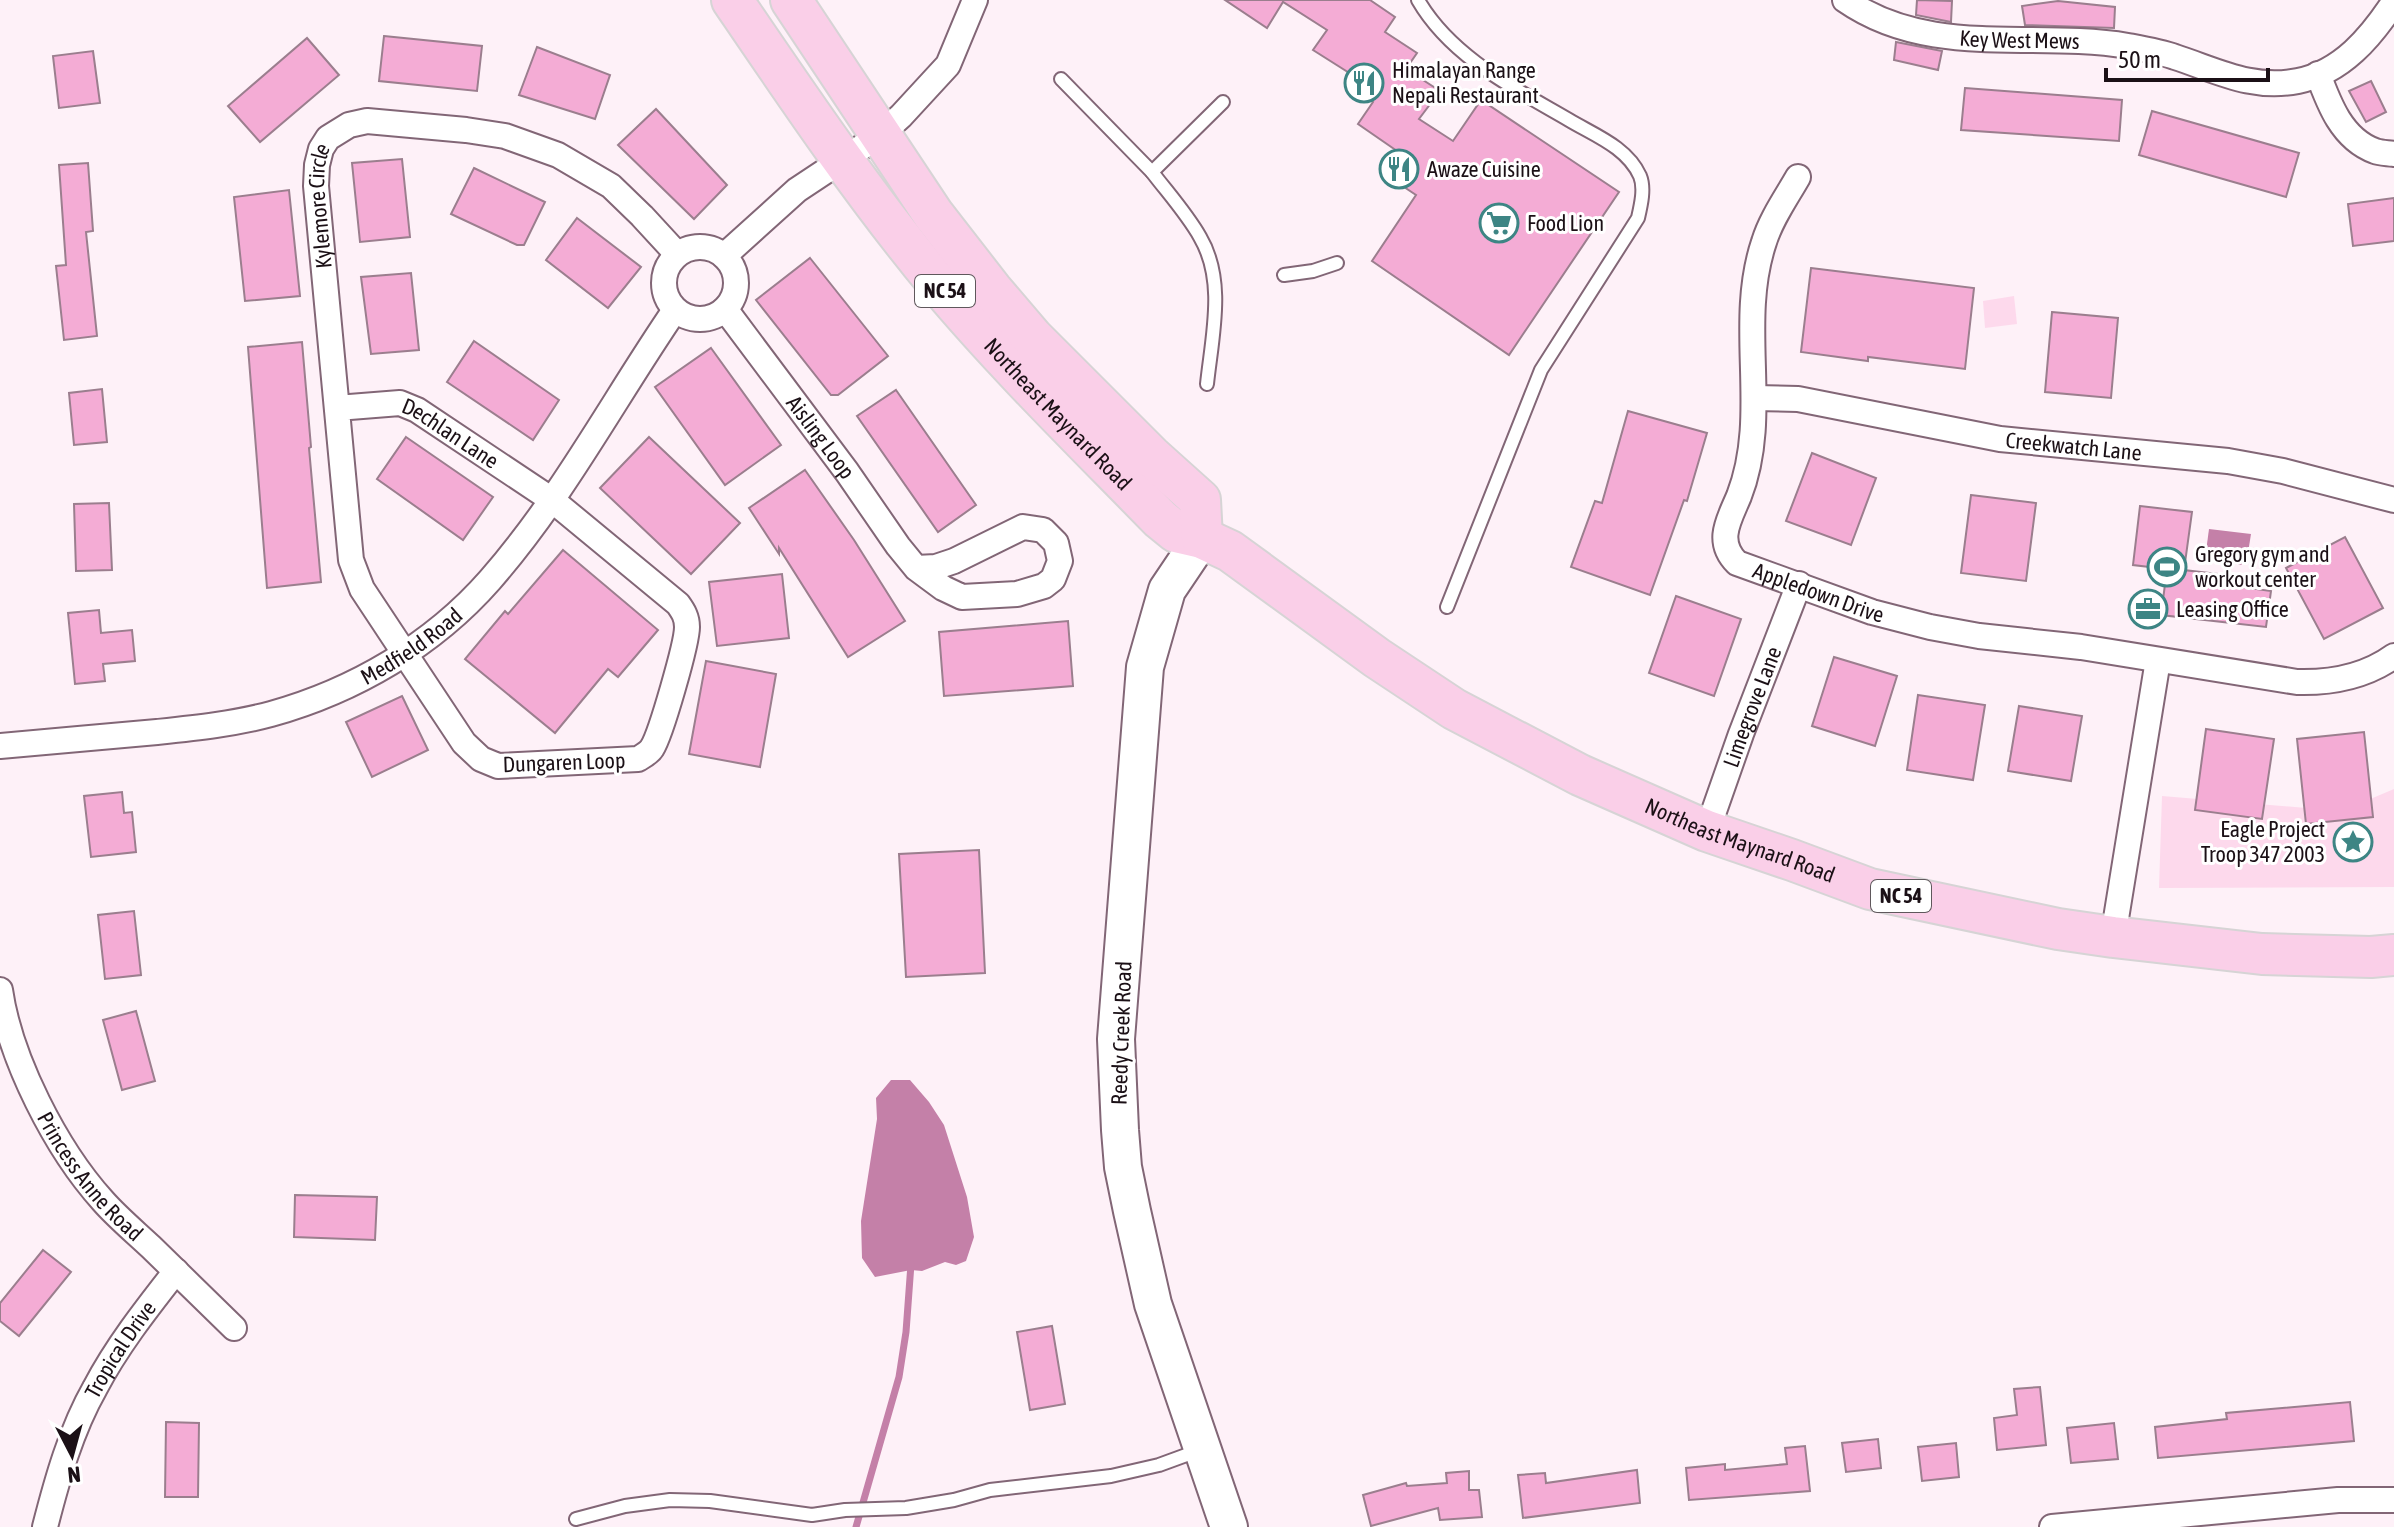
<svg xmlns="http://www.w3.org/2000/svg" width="2394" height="1527" font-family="'Asap Condensed',sans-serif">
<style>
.green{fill:#fdd9ec}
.water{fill:#c480a8}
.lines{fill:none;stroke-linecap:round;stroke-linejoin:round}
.stream{stroke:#c480a8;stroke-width:7}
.building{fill:#f4acd5;stroke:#9b7e8e;stroke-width:2}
.lane-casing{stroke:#826676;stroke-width:16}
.street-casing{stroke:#826676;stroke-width:28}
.secondary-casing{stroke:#826676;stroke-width:40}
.primary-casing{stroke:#d6d4d5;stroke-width:44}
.lane{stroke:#fff;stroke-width:12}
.street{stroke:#fff;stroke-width:24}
.secondary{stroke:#fff;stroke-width:36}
.primary{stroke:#facfe8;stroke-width:40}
.labels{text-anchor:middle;stroke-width:6;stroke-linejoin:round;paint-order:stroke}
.shield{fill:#fff;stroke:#5f585c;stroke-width:2}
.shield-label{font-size:20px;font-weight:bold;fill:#1b1016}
.street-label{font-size:22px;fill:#1b1016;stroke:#fff}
.poi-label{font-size:22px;fill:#1b1016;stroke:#fff;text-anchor:start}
</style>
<rect width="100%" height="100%" fill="#fef1f8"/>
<!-- green -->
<g class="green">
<polygon points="2014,296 2017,324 1985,328 1983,301"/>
<polygon points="2394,789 2394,887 2159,888 2162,796 2342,811"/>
</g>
<!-- water -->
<g class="water">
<polygon points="2209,529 2251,534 2247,559 2241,565 2205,559"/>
<polygon points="891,1080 910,1080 929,1102 944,1125 967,1197 974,1237 966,1261 956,1265 945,1262 922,1271 911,1270 875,1277 862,1258 861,1221 877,1119 876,1098"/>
</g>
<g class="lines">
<!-- stream -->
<polyline class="stream" points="856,1527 899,1377 906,1332 911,1264"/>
</g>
<!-- building -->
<g class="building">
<polygon points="1225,0 1370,0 1395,17 1385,32 1417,53 1406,69 1440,91 1419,119 1453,141 1481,100 1619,192 1509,355 1372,261 1416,195 1383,173 1397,151 1358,124 1373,102 1348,84 1354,76 1313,50 1327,30 1283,2 1267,28"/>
<polygon points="1917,0 1952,1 1951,22 1916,15"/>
<polygon points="2058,1 2115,7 2114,28 2025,25 2022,6"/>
<polygon points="384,36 482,46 477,91 379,81"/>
<polygon points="307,38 339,75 260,142 228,106"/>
<polygon points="1896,42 1942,51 1938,70 1894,60"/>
<polygon points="537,47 610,75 595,119 519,95"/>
<polygon points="93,51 100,103 59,108 53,56"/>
<polygon points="2371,81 2386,112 2366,122 2349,91"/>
<polygon points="1965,88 2122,100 2119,141 1961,130"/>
<polygon points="656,109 727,185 694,219 618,145"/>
<polygon points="2152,111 2299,153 2286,197 2139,155"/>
<polygon points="402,159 410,237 360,242 352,163"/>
<polygon points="88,163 93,231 86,232 97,336 64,340 56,266 66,265 59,165"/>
<polygon points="474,168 545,202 524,245 517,245 451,214"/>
<polygon points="289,190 300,296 245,301 234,197"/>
<polygon points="2394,198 2394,241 2353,246 2348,204"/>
<polygon points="577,218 641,267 608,308 546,260"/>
<polygon points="810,258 888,356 838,395 831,395 756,300"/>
<polygon points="1811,268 1974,288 1965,369 1868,357 1868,361 1801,352"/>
<polygon points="411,273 419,350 371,354 361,277"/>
<polygon points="2052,312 2118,318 2111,398 2045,392"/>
<polygon points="474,341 559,400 533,440 447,382"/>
<polygon points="302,342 311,447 309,448 321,582 267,588 248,347"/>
<polygon points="711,348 781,445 725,485 655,387"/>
<polygon points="102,389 107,442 74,445 69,393"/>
<polygon points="896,390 976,505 938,532 857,416"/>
<polygon points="1628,411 1707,433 1687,501 1684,500 1650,595 1571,567 1595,501 1602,503"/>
<polygon points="406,437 493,497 463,540 377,479"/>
<polygon points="649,437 740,523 691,574 600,488"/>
<polygon points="1812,453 1876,478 1851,545 1786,521"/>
<polygon points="805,470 854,540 905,621 848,657 779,548 779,554 749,508"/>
<polygon points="1971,495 2036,503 2026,581 1961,573"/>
<polygon points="109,503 112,570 76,571 74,504"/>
<polygon points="2140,506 2192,512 2184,570 2236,576 2234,586 2271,591 2266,627 2161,615 2167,569 2133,565"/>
<polygon points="2345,537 2383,608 2324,639 2286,568"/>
<polygon points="563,550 658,630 618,677 608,669 555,733 465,659 505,611 508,614"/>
<polygon points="782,574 789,638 717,646 709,582"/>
<polygon points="1676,596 1741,619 1714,696 1649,673"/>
<polygon points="99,610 101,633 132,630 135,661 103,664 105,681 75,684 68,613"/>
<polygon points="1068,621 1073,686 944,696 939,632"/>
<polygon points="1834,657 1897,676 1875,746 1812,726"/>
<polygon points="706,661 776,674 760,767 689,754"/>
<polygon points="1918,695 1985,705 1973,780 1907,770"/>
<polygon points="402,696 428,750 372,777 346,722"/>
<polygon points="2019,706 2082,716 2071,781 2008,771"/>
<polygon points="2206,729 2274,739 2262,819 2195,810"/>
<polygon points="2364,732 2373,817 2306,824 2297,739"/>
<polygon points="122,792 124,813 132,812 136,852 91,857 84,796"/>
<polygon points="979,850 985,973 906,977 899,854"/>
<polygon points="134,911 141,975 105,979 98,915"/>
<polygon points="136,1011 155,1081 122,1090 103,1020"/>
<polygon points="295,1195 377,1197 375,1240 294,1237"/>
<polygon points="43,1250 71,1272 19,1336 0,1321 0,1303"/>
<polygon points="1052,1326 1065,1404 1030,1410 1017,1332"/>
<polygon points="2040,1387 2046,1445 1997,1450 1994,1418 2017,1415 2014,1389"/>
<polygon points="2350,1402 2354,1441 2158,1458 2155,1427 2227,1419 2226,1413"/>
<polygon points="166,1422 199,1423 198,1497 165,1497"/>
<polygon points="2114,1423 2118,1459 2071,1463 2067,1428"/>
<polygon points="1878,1439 1881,1468 1846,1472 1842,1443"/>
<polygon points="1956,1443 1959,1477 1922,1481 1918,1447"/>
<polygon points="1805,1446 1810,1491 1689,1500 1686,1468 1725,1464 1725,1470 1787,1464 1785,1448"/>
<polygon points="1637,1470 1640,1503 1523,1518 1518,1475 1545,1473 1546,1483"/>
<polygon points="1469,1471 1469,1490 1479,1490 1482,1517 1440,1520 1438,1508 1371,1526 1363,1495 1406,1483 1407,1486 1447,1483 1446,1473"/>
</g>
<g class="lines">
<defs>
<g id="lane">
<path d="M 1418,0 C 1451,57 1514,88 1569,120 C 1594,135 1627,147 1640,176 C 1645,188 1641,205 1638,218 L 1541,370 L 1447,607"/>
<polyline points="1061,79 1152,172 1223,102"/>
<path d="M 1152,172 C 1168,193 1187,214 1200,237 C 1226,281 1212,336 1207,384"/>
<polyline points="1284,275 1313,271 1337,263"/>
<polyline points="576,1519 625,1506 670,1500 710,1501 812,1515 845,1510 906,1508 954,1500 990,1490 1111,1476 1159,1465 1200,1450"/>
</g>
<g id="street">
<path id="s1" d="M 1845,0 C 1930,59 2033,30 2128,46 C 2144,49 2161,52 2175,57 C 2218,71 2252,90 2298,81 C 2342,72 2371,37 2394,2"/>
<path d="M 2318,74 C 2329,104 2342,139 2375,151 C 2380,153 2388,153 2394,154"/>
<path id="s2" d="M 1798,177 C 1786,198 1771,219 1764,242 C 1736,325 1771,414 1739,496 C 1729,520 1715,541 1737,563 L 1872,612 L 1930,627 L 1979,636 L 2081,647 L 2297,682 C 2332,683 2365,677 2394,656"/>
<circle cx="700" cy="283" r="36"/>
<polyline points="724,256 797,190 880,135 901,116 948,65 975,0"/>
<path id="s3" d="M 725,309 L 847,472 L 898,546 L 916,568 L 943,588 L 962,597 L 1017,594 L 1044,586 L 1053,579 L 1060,561 L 1056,543 L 1043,530 L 1023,527 L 954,561 L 936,567 L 916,568"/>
<path id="s4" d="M 1754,398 L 1798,399 L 2000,439 L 2228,461 L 2283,471 L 2394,500"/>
<path id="s5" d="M 337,408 L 400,403 L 417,410 L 552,500 L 678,604 C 683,611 687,617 687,627 C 687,643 661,734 652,748 C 649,753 643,756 638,759 L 498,766 L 481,759 L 464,743 L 362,589 L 351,560 L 316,186 L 317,165 L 321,149 L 328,138 L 349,125 L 367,121 L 466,130 L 505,136 L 558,155 L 611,186 L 642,216 L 677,254"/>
<path id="s6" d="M 0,746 C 52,741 105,737 157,732 C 195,728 234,724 271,714 C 354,691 433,645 490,580 C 562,498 614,399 675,310"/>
<path id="s7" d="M 1707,831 L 1741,734 L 1799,584"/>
<polyline points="2113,937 2158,660"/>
<path id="s8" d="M 0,990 C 10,1059 56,1149 103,1201 C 117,1217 135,1232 151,1247 C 179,1274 206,1301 234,1328"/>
<path id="s9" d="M 45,1527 C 57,1480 71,1430 95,1388 C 117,1346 147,1308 176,1271"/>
<polyline points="2052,1527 2338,1500 2394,1500"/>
</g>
<polyline id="secondary" points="1202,538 1167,590 1145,667 1116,1039 1120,1130 1123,1167 1132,1211 1153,1304 1229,1527"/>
<g id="primary">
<path id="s10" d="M 732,0 C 798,97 864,195 939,285 C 1008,367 1085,442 1160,519 L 1176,532 L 1202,538 L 1230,551 L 1377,658 L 1454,709 L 1580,775 L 1707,831 L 1792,860 L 1870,889 L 2058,929 L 2113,937 L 2262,954 L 2371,957 L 2394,955"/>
<polyline points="791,0 933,214 992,290 1033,338 1151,456 1200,500 1202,538"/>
</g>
</defs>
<!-- lane casing -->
<use href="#lane" class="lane-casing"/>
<!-- street casing -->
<use href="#street" class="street-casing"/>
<!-- secondary casing -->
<use href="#secondary" class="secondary-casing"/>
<!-- primary casing -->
<use href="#primary" class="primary-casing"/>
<!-- lane -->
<use href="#lane" class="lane"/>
<!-- street -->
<use href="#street" class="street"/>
<!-- secondary -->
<use href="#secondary" class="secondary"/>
<!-- primary -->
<use href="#primary" class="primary"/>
</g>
<!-- icons -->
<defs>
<symbol id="restaurant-ring" viewBox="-11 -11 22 22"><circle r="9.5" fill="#fff" stroke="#3d8584" stroke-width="1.5"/><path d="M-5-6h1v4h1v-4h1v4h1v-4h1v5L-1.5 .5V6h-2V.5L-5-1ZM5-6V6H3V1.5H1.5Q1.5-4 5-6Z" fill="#3d8584"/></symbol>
<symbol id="supermarket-ring" viewBox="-11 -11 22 22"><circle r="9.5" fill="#fff" stroke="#3d8584" stroke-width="1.5"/><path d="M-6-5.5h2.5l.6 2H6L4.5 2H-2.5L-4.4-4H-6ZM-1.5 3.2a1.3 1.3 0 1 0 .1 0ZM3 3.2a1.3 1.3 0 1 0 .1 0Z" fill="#3d8584"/></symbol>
<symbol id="stadium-ring" viewBox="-11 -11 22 22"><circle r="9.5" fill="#fff" stroke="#3d8584" stroke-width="1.5"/><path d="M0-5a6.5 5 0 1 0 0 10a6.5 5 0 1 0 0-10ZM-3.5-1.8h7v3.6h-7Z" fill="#3d8584"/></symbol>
<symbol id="office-ring" viewBox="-11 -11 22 22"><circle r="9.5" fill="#fff" stroke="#3d8584" stroke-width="1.5"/><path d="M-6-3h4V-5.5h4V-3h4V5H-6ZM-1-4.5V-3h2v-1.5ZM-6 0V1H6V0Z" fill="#3d8584"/></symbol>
<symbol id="sight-ring" viewBox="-11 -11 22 22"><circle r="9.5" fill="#fff" stroke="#3d8584" stroke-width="1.5"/><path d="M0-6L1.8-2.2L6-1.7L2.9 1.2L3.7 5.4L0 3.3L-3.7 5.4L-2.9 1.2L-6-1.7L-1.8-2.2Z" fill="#3d8584"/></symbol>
</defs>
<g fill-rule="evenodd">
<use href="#restaurant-ring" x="1342" y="61" width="44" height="44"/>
<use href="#restaurant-ring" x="1377" y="147" width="44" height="44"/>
<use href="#supermarket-ring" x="1477" y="201" width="44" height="44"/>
<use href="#stadium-ring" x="2145" y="545" width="44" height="44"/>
<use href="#office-ring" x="2126" y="587" width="44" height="44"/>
<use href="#sight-ring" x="2331" y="820" width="44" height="44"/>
</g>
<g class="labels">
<!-- shield labels -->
<g class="shield">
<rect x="915" y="275" width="60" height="32" rx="6"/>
<rect x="1871" y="880" width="60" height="32" rx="6"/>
</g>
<g class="shield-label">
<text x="945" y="298">NC 54</text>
<text x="1901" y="903">NC 54</text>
</g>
<!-- street labels -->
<g class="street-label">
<text dy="8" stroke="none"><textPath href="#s1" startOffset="182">Key West Mews</textPath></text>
<text dy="8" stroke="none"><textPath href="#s5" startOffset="1330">Kylemore Circle</textPath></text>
<text dy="8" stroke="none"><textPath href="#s10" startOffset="528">Northeast Maynard Road</textPath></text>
<text dy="8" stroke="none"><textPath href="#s5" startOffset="122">Dechlan Lane</textPath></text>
<text dy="8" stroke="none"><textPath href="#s3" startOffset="160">Aisling Loop</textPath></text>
<text dy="8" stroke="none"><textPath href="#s4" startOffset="324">Creekwatch Lane</textPath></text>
<text dy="8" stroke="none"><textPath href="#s2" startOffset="490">Appledown Drive</textPath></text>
<text dy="8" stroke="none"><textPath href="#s6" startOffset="430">Medfield Road</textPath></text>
<text dy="8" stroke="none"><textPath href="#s7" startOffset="132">Limegrove Lane</textPath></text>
<text transform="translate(564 762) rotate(-2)" y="8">Dungaren Loop</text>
<text dy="8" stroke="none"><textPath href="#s10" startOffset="1342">Northeast Maynard Road</textPath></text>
<text transform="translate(1121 1033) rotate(-88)" y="8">Reedy Creek Road</text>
<text dy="8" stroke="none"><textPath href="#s8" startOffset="210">Princess Anne Road</textPath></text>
<text dy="8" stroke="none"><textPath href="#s9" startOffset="194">Tropical Drive</textPath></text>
</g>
<!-- poi labels -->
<g class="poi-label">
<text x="1392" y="78">Himalayan Range<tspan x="1392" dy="25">Nepali Restaurant</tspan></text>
<text x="1427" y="177">Awaze Cuisine</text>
<text x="1527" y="231">Food Lion</text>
<text x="2195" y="562">Gregory gym and<tspan x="2195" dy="25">workout center</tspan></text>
<text x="2176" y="617">Leasing Office</text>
<text x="2325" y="837" text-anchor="end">Eagle Project<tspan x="2325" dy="25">Troop 347 2003</tspan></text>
</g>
</g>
<!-- north arrow -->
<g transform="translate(72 1455) rotate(174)" stroke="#ffffff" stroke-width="6" paint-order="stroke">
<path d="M0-6L14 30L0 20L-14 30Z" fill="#1b1016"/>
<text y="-12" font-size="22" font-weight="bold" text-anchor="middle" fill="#1b1016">N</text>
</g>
<!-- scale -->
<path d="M2106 68v12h162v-12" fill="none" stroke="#1b1016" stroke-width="4"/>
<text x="2118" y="68" font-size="24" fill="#1b1016" stroke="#ffffff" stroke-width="6" paint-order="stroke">50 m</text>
</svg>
